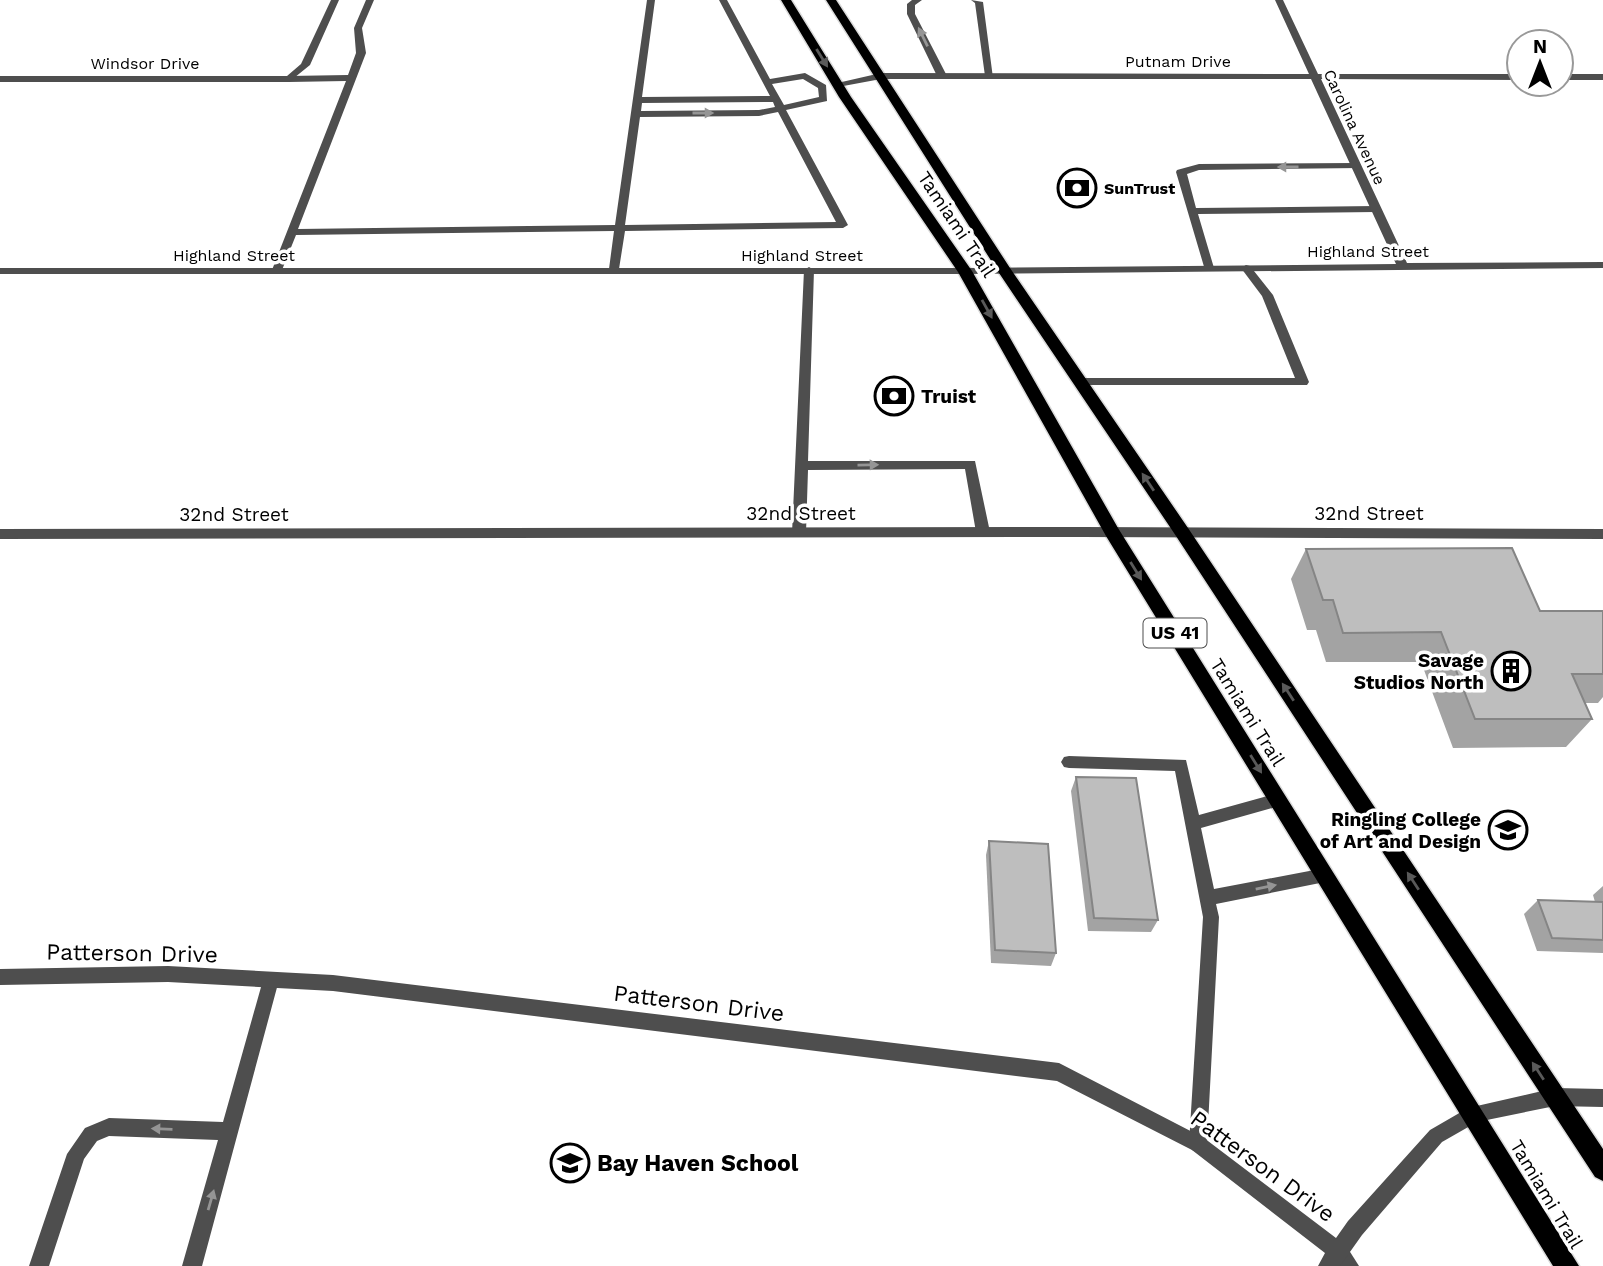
<svg xmlns="http://www.w3.org/2000/svg" width="1603" height="1266" font-family="'Work Sans',sans-serif">
<style>
.lines{fill:none;stroke-linecap:round;stroke-linejoin:round}
.primary-casing{stroke:#dbdbdb;stroke-width:3}
.lane{fill:#4e4e4e;fill-rule:evenodd}
.street{fill:#4e4e4e;fill-rule:evenodd}
.primary{fill:#000;fill-rule:evenodd}
.wall{fill:#a3a3a3}
.building{fill:#bebebe;stroke:#858585;stroke-width:2}
.oneway{fill:#959595}
.oneway2{fill:#595959}
.labels{text-anchor:middle;stroke-width:7;stroke-linejoin:round;paint-order:stroke}
.far-street-label{font-size:16px;fill:#000;stroke:#fff}
.far-poi-label{font-size:16px;font-weight:bold;fill:#000;stroke:#fff;text-anchor:start}
.shield{fill:#fff;stroke:#4c4c4c;stroke-width:2}
.shield-label{font-size:18px;font-weight:bold;fill:#000}
.street-label{font-size:19px;fill:#000;stroke:#fff}
.poi-label{font-size:19px;font-weight:bold;fill:#000;stroke:#fff;text-anchor:end}
.near-street-label{font-size:23px;fill:#000;stroke:#fff}
.near-poi-label{font-size:23px;font-weight:bold;fill:#000;stroke:#fff;text-anchor:start}
</style>
<rect width="100%" height="100%" fill="#fff"/>
<g class="lines">
<defs>
<g id="primary">
<polygon points="781,0 791,0 851,97 972,271 1118,528 1579,1266 1553,1266 1106,536 958,272 839,97"/>
<polygon points="826,0 836,0 1010,268 1188,528 1603,1149 1603,1181 1595,1177 1176,536 997,270"/>
</g>
</defs>
<!-- primary casing -->
<use href="#primary" class="primary-casing"/>
<!-- lane -->
<g class="lane">
<path d="M 366,0 L 374,0 L 362,28 L 366,53 L 298,229 L 615,225 L 647,0 L 655,0 L 642,97 L 770,96 L 719,0 L 727,0 L 770,79 L 805,73 L 826,85 L 827,101 L 786,110 L 848,225 L 843,228 L 625,231 L 619,269 L 614,272 L 609,269 L 614,231 L 296,235 L 282,270 L 281,272 L 273,272 L 272,270 L 346,81 L 289,82 L 284,79 L 289,76 L 348,75 L 356,53 L 354,28 ZM 803,79 L 818,88 L 819,97 L 784,105 L 772,84 ZM 773,102 L 775,107 L 759,110 L 641,111 L 642,103 ZM 778,112 L 836,222 L 625,225 L 640,117 L 759,116 Z"/>
<polygon points="912,0 922,0 915,5 915,14 947,76 945,78 937,76 907,14 907,4"/>
<polygon points="971,0 983,2 993,78 985,76 975,3"/>
<polygon points="1356,163 1360,164 1360,168 1199,170 1187,174 1196,208 1376,206 1381,209 1376,212 1198,214 1214,268 1209,271 1205,270 1176,172 1177,170 1199,164"/>
<polygon points="1246,265 1250,266 1273,295 1309,382 1307,385 1076,385 1074,382 1080,378 1295,378 1262,296 1241,268"/>
<polygon points="809,267 814,270 808,461 975,461 990,532 988,535 983,537 976,532 965,469 808,470 806,533 804,536 794,536 792,533 804,270"/>
<polygon points="1069,756 1186,760 1199,815 1278,793 1283,795 1286,800 1283,805 1201,828 1214,889 1325,868 1331,870 1333,875 1331,880 1325,882 1216,904 1219,917 1207,1144 1204,1150 1198,1153 1192,1150 1189,1144 1203,917 1175,771 1069,768 1064,767 1061,762 1064,757"/>
<polygon points="271,972 277,974 279,980 202,1266 182,1266 218,1140 109,1136 97,1141 84,1159 49,1266 29,1266 67,1154 85,1128 109,1118 223,1122 263,980 265,974"/>
<polygon points="1338,1241 1345,1244 1359,1266 1337,1266 1328,1251 1331,1244"/>
</g>
<!-- street -->
<g class="street">
<polygon points="331,0 339,0 310,65 289,82 0,82 0,76 287,76 301,64"/>
<polygon points="1275,0 1283,0 1318,74 1519,74 1519,80 1321,79 1407,263 1603,262 1603,268 965,274 0,274 0,268 965,268 1396,264 1311,79 881,79 838,87 833,84 881,73 1309,74"/>
<rect x="1561" y="74" width="42" height="6"/>
<polygon points="1082,527 1603,529 1603,539 1082,537 0,539 0,529"/>
<polygon points="168,966 333,975 1059,1063 1204,1138 1336,1238 1348,1221 1430,1130 1468,1108 1555,1088 1603,1089 1603,1107 1555,1106 1477,1122 1442,1142 1362,1235 1340,1266 1318,1266 1325,1253 1192,1150 1057,1081 333,991 168,982 0,985 0,969"/>
</g>
<!-- primary -->
<use href="#primary" class="primary"/>
</g>
<!-- wall -->
<g class="wall">
<polygon points="1306,549 1540,611 1603,611 1603,697 1598,703 1585,703 1592,719 1566,747 1453,748 1421,662 1326,662 1316,630 1307,630 1291,579"/>
<polygon points="1076,777 1158,920 1151,932 1088,931 1071,791"/>
<polygon points="989,841 1056,953 1051,966 991,963 986,855"/>
<polygon points="1603,886 1603,953 1537,951 1524,914 1538,900 1595,902 1593,895"/>
</g>
<!-- building -->
<g class="building">
<polygon points="1512,548 1540,611 1603,611 1603,674 1572,674 1592,719 1475,719 1441,632 1343,633 1333,600 1323,600 1306,549"/>
<polygon points="1076,777 1136,778 1158,920 1094,918"/>
<polygon points="989,841 1048,844 1056,953 995,950"/>
<polygon points="1538,900 1603,902 1603,940 1552,938"/>
</g>
<!-- one-way arrows -->
<defs><path id="oneway-solid" d="M-6-.8H1V-3.2L6.5 0L1 3.2V.8H-6Z" transform="scale(1.75)"/></defs>
<g class="oneway">
<use href="#oneway-solid" transform="translate(923 37) rotate(-116)"/>
<use href="#oneway-solid" transform="translate(703 113)"/>
<use href="#oneway-solid" transform="translate(1288 167) rotate(180)"/>
<use href="#oneway-solid" transform="translate(868 465) rotate(-1)"/>
<use href="#oneway-solid" transform="translate(1266 887) rotate(-11)"/>
<use href="#oneway-solid" transform="translate(162 1129) rotate(-178)"/>
<use href="#oneway-solid" transform="translate(211 1200) rotate(-74)"/>
</g>
<g class="oneway2">
<use href="#oneway-solid" transform="translate(822 58) rotate(58)"/>
<use href="#oneway-solid" transform="translate(987 309) rotate(61)"/>
<use href="#oneway-solid" transform="translate(1148 482) rotate(-124)"/>
<use href="#oneway-solid" transform="translate(1136 571) rotate(58)"/>
<use href="#oneway-solid" transform="translate(1288 692) rotate(-123)"/>
<use href="#oneway-solid" transform="translate(1256 764) rotate(58)"/>
<use href="#oneway-solid" transform="translate(1413 881) rotate(-123)"/>
<use href="#oneway-solid" transform="translate(1538 1071) rotate(-123)"/>
</g>
<!-- icons -->
<defs>
<symbol id="bank-ring" viewBox="-11 -11 22 22"><circle r="9.5" fill="#fff" stroke="#000" stroke-width="1.5"/><path d="M-6-4H6V4H-6ZM0-2.3a2.3 2.3 0 1 0 0 4.6a2.3 2.3 0 1 0 0-4.6Z" fill="#000"/></symbol>
<symbol id="building-ring" viewBox="-11 -11 22 22"><circle r="9.5" fill="#fff" stroke="#000" stroke-width="1.5"/><path d="M-4-6H4V6H1V3H-1V6H-4ZM-2.5-4.3h1.7v1.8h-1.7ZM.8-4.3h1.7v1.8H.8ZM-2.5-1h1.7V.8h-1.7ZM.8-1h1.7V.8H.8Z" fill="#000"/></symbol>
<symbol id="university-ring" viewBox="-11 -11 22 22"><circle r="9.5" fill="#fff" stroke="#000" stroke-width="1.5"/><path d="M0-5L7-2L0 1L-7-2ZM-4 1L0 2.5L4 1V4Q0 6-4 4Z" fill="#000"/></symbol>
<symbol id="school-ring" viewBox="-11 -11 22 22"><circle r="9.5" fill="#fff" stroke="#000" stroke-width="1.5"/><path d="M0-5L7-2L0 1L-7-2ZM-4 1L0 2.5L4 1V4Q0 6-4 4Z" fill="#000"/></symbol>
</defs>
<g fill-rule="evenodd">
<use href="#bank-ring" x="1055" y="166" width="44" height="44"/>
<use href="#bank-ring" x="872" y="374" width="44" height="44"/>
<use href="#building-ring" x="1489" y="649" width="44" height="44"/>
<use href="#university-ring" x="1486" y="808" width="44" height="44"/>
<use href="#school-ring" x="548" y="1141" width="44" height="44"/>
</g>
<g class="labels">
<!-- far-street labels -->
<g class="far-street-label">
<text x="1178" y="67">Putnam Drive</text>
<text x="145" y="69">Windsor Drive</text>
<text transform="translate(1355 127) rotate(65)" y="6">Carolina Avenue</text>
<text x="1368" y="257">Highland Street</text>
<text x="234" y="261">Highland Street</text>
<text x="802" y="261">Highland Street</text>
</g>
<!-- far-poi labels -->
<g class="far-poi-label">
<text x="1104" y="194">SunTrust</text>
</g>
<!-- shield labels -->
<rect class="shield" x="1143.5" y="618.5" width="63" height="29" rx="5"/>
<g class="shield-label">
<text x="1175" y="639">US 41</text>
</g>
<!-- street labels -->
<g class="street-label">
<text transform="translate(957 224) rotate(56)" y="7">Tamiami Trail</text>
<text x="801" y="520">32nd Street</text>
<text x="1369" y="520">32nd Street</text>
<text x="234" y="521">32nd Street</text>
<text transform="translate(1248 712) rotate(58)" y="7">Tamiami Trail</text>
<text transform="translate(1547 1194) rotate(59)" y="7">Tamiami Trail</text>
</g>
<!-- poi labels -->
<g class="poi-label">
<text x="921" y="403" text-anchor="start">Truist</text>
<text x="1484" y="667">Savage<tspan x="1484" dy="22">Studios North</tspan></text>
<text x="1481" y="826">Ringling College<tspan x="1481" dy="22">of Art and Design</tspan></text>
</g>
<!-- near-street labels -->
<g class="near-street-label">
<text transform="translate(132 953) rotate(1)" y="8">Patterson Drive</text>
<text transform="translate(699 1003) rotate(7)" y="8">Patterson Drive</text>
<text transform="translate(1263 1166) rotate(36)" y="8">Patterson Drive</text>
</g>
<!-- near-poi labels -->
<g class="near-poi-label">
<text x="597" y="1171">Bay Haven School</text>
</g>
</g>
<!-- north arrow -->
<g transform="translate(1540 63)"><circle r="33" fill="#ffffff" stroke="#999999" stroke-width="2"/>
<path d="M0-5L12 26L0 18L-12 26Z" fill="#000000"/>
<text y="-10" font-size="19" font-weight="bold" text-anchor="middle" fill="#000000">N</text>
</g>
</svg>
